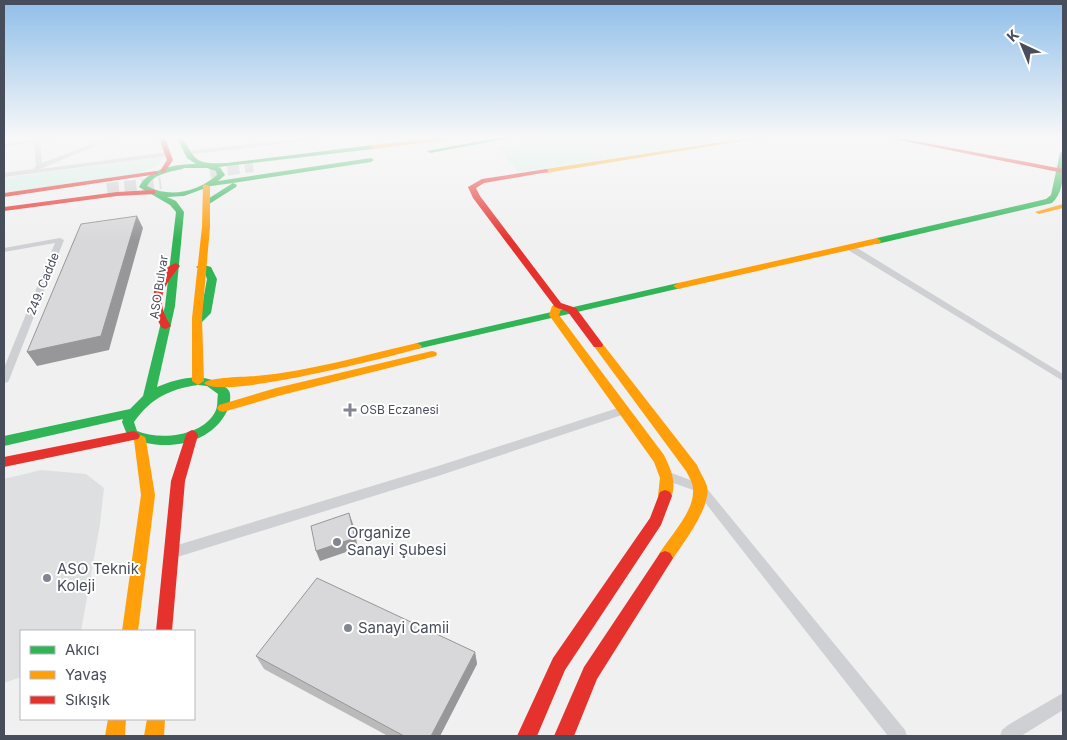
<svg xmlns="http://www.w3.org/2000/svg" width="1067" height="740" font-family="Inter,sans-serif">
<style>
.education{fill:#dedfe0}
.green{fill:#d5efe5}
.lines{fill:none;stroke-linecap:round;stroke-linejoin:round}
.highway-tunnel{stroke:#cecfd2;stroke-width:12;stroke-dasharray:12 5.5;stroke-linecap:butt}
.street{fill:#ced0d3;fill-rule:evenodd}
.fast{fill:#30b455;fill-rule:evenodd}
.slow{fill:#ff9f0a;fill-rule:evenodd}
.jam{fill:#e5322d;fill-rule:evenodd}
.wall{fill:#bababb}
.shaded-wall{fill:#979799}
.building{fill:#d8d8da;stroke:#979799}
.poi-dot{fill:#838690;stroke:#fff;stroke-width:2}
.labels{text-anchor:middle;stroke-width:4;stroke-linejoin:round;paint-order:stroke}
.street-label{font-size:12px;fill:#484d5c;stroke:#fff}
.poi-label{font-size:12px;fill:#484d5c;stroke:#fff;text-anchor:start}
.near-poi-label{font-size:15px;fill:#484d5c;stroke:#fff;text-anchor:start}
</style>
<rect width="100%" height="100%" fill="#f0f0f0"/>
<!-- education -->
<polygon class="education" points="41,470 86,474 104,488 100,524 81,631 21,631 21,677 4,683 4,479"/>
<!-- green -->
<g class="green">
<polygon points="562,138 739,138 519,172 496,147"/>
<polygon points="154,158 161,158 159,165 138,174 4,193 4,178"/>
</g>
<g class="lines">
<!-- highway-tunnel -->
<g class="highway-tunnel">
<polyline points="210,172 253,166"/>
<polyline points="107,189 161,183"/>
</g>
<!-- street -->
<g class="street">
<polygon points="36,138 50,138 40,141 42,163 107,138 114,138 40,169 168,152 171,154 168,156 4,177 4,173 33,169 36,166 34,142 4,147 4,143"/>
<polygon points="302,138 316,138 313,140 186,155 183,153 186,151"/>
<polygon points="60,238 64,240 9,380 8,382 4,383 4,368 55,243 4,252 4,248"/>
<polygon points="848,246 854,246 1063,374 1063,381 848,250"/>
<polygon points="624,406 628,407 629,410 628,413 438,476 171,559 166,557 164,553 166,549 171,547 438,466"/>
<polygon points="666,471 704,485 905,730 907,736 888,736 696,491 662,479 660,476 662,473"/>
<polygon points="1063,693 1063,710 1021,736 1000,736 1002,730 1008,725"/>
</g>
<!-- fast -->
<g class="fast">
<path d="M 177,138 L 183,138 C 196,163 198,164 227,163 L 373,145 L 376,147 L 373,149 L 218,167 L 221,169 L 225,175 L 218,181 L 371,158 L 374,160 L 371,162 L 233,183 L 237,185 L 236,187 L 206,206 L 203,206 L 203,202 L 233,183 L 211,186 L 184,196 L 167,197 L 176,201 L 184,212 L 175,306 L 157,387 C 176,379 201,372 220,384 C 223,386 228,388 229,391 C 232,396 229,408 226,413 C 208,447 160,452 128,437 L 122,422 L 123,419 L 4,446 L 4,436 L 130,409 L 143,396 L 165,306 L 176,212 L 170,205 L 139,187 C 149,168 177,164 196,164 L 187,158 ZM 185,168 L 207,168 L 216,171 L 217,175 C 198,191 171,199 147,186 C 154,173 172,172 185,168 ZM 198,385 L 207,386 L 218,394 C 217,399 218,405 216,410 C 205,436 160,441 137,431 L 134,422 C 151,398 170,389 198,385 Z"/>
<polygon points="498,138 510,138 430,153 427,151"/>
<path d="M 1063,151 C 1064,167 1065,192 1052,203 L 877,244 L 873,241 L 877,238 L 1046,199 L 1051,195 L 1060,153 Z"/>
<polygon points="201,264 211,267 217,279 211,313 201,323 197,324 192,321 201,312 207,279 204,271 196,267"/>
<polygon points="678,283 683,286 681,288 417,349 412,346 417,343"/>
</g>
<!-- slow -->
<g class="slow">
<polygon points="435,138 450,138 447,140 373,149 370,147 373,145"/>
<polygon points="747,138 760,138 546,173 543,171 546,169"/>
<polygon points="203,184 210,186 210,227 202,318 204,381 198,385 192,381 192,318 202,227"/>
<polygon points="1063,204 1063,208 1039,214 1035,212"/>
<polygon points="877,238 881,241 880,243 678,289 673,286 678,283"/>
<path d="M 557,303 L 562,306 L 559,315 L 664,455 C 671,470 678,484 670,500 L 665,502 L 660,500 L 658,496 L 660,478 L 654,462 L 549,315 L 552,306 Z"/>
<path d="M 598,342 L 602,343 L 697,465 C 700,472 705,480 707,486 C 712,507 681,546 670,563 L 665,565 L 660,563 L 657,558 C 667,538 695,513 693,489 C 693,483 689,477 686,471 L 593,345 Z"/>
<path d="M 417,343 L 422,346 L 421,348 C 393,356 219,401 204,383 C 209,377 246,377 256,376 C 311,371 364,355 417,343 Z"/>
<polygon points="432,351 436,352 437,354 436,356 278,396 223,412 219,411 217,408 219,405 276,388"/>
<polygon points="140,435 145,437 146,440 155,495 138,631 122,631 141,495 134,440 135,437"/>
<polygon points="108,719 126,719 125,736 105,736"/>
<polygon points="147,719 165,719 164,736 144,736"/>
</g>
<!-- jam -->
<g class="jam">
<polygon points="159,138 165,138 173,160 165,172 163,173 160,171 167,160"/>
<polygon points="889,138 900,138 1063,169 1063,173"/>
<polygon points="546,169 548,170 548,172 484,183 476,188 480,196 561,303 576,308 602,343 603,345 602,347 594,347 568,312 555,307 473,198 468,187 482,179"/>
<polygon points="156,171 158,172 158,174 4,197 4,193"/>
<polygon points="152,190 155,190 155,194 117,196 4,211 4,207 117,192"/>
<path d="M 176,263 L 180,266 C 163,287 154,300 171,326 L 166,329 L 162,328 C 149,308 149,272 176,263 Z"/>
<polygon points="192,430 196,432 198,435 185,481 172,631 156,631 171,481 186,435 188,432"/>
<polygon points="134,431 138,433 140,436 138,439 4,467 4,457"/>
<polygon points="665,490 670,492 672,496 661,525 565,670 537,736 517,736 553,658 650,518 660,492"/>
<polygon points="665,551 670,553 673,558 670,563 597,679 574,736 554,736 584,667 660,553"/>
</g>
</g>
<!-- wall -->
<polygon class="wall" points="475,652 477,664 440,736 388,736 264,669 256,656"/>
<!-- shaded-wall -->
<g class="shaded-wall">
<polygon points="137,216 143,228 109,350 37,366 27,352"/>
<polygon points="349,513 353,524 358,548 320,561 316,551"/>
<polygon points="475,652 477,664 440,736 431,736"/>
</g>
<!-- building -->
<g class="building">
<polygon points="137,216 101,336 27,352 81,224"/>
<polygon points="349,513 355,538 316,551 311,526"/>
<polygon points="317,578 475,652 431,736 404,736 256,656"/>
</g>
<!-- sky -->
<linearGradient id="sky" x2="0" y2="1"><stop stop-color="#8fbee9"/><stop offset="0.57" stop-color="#f8f8f8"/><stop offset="1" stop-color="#f8f8f8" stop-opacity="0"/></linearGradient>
<rect width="1067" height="241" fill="url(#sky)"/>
<!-- markers -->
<g class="poi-dot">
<path d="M347.5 402.5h5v5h5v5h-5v5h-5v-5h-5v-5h5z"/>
<circle cx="337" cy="542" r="5"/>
<circle cx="47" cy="578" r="5"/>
<circle cx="348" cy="628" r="5"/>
</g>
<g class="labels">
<!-- street labels -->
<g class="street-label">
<text transform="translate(43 284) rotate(-68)" y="4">249. Cadde</text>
<text transform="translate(159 287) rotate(-81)" y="4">ASO Bulvar</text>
</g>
<!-- poi labels -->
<g class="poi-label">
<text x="360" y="414">OSB Eczanesi</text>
</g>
<!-- near-poi labels -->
<g class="near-poi-label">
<text x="347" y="538">Organize<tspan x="347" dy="17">Sanayi Şubesi</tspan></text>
<text x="57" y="574">ASO Teknik<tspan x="57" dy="17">Koleji</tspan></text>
<text x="358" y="633">Sanayi Camii</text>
</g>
</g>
<!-- border -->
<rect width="1067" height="740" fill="none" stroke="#484d5c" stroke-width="10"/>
<!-- legend -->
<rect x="20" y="630" width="175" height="90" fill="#ffffff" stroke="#b6b8be"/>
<rect x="30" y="646" width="25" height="8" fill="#30b455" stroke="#b6b8be"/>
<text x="65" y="655" font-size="15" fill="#484d5c">Akıcı</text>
<rect x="30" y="671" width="25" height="8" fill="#ff9f0a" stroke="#b6b8be"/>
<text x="65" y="680" font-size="15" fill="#484d5c">Yavaş</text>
<rect x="30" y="696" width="25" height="8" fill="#e5322d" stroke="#b6b8be"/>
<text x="65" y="705" font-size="15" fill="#484d5c">Sıkışık</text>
<!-- north arrow -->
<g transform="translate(1022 45) rotate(316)" stroke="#ffffff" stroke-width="4" paint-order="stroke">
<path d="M0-4L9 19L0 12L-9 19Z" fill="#484d5c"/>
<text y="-8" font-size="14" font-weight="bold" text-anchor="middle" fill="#484d5c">K</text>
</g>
</svg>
